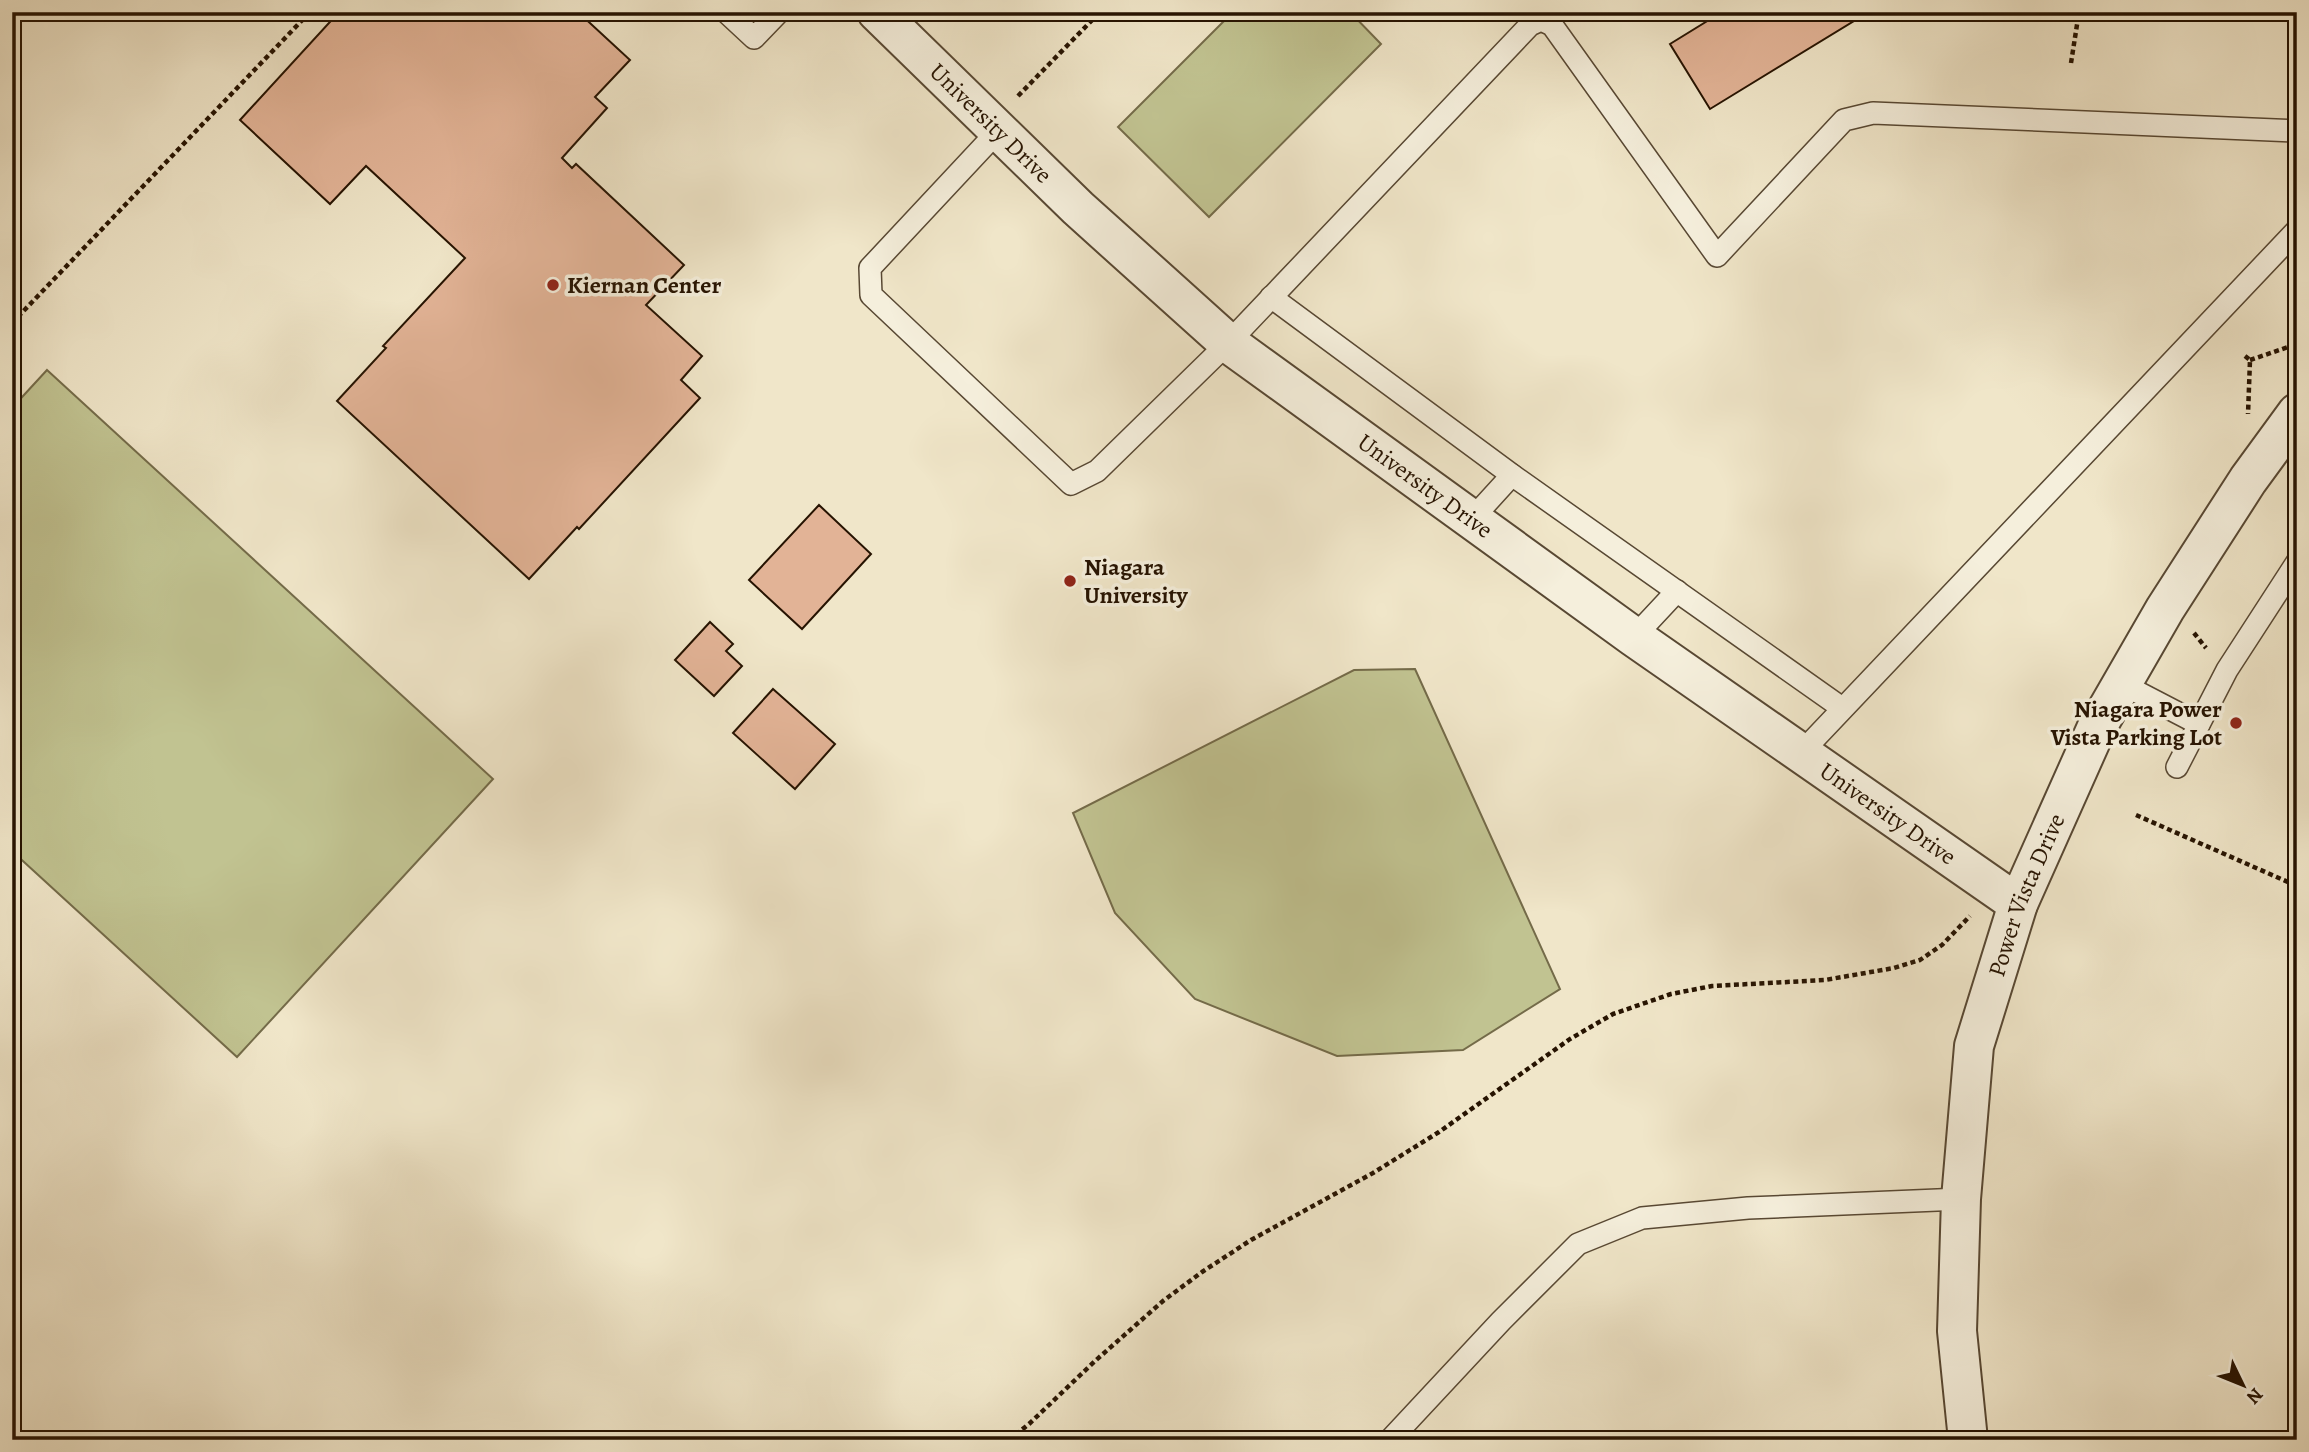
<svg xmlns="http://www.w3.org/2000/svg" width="2309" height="1452" font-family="Alegreya,serif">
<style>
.green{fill:#c1c391;stroke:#746b49;stroke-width:2}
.building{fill:#e2b396;stroke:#261301;stroke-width:2}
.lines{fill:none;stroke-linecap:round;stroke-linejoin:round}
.service-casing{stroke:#584833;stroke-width:24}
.minor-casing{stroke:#584833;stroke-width:42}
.path{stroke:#261301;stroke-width:4.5;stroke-dasharray:5 3.5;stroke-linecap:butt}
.service{stroke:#f5efdc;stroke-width:21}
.minor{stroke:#f5efdc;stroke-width:38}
.poi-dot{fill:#8f2418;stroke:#f5efdc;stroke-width:2.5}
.labels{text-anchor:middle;stroke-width:7;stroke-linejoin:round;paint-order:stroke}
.street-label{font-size:24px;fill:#261301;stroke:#f5efdc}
.poi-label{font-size:24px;font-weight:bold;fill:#261301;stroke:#f5efdc;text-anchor:start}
</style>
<rect width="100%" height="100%" fill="#f0e6c9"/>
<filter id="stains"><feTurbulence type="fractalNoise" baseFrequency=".00286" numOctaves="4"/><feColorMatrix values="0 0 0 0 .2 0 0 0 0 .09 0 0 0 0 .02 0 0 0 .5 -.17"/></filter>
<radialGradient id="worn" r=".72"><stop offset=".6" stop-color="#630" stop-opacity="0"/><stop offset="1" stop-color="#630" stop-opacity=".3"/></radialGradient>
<!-- green -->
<g class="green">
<polygon points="1233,12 1350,12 1381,44 1209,217 1118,127"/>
<polygon points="47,370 493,779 237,1057 12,851 12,408"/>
<polygon points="1415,669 1560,989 1463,1050 1337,1056 1195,999 1115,913 1073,813 1354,670"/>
</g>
<!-- building -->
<g class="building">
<polygon points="339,12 578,12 630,60 595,97 607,108 562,158 572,168 576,164 684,265 646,305 702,356 681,380 700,398 579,529 577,527 529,579 337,401 386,348 383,346 465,258 366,166 330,204 240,120"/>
<polygon points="1722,12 1866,12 1867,13 1710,109 1670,44"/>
<polygon points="2091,12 2176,12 2176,14 2091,16"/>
<rect x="2260" y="12" width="37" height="7"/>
<polygon points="819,505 871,554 802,629 749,580"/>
<polygon points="710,622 733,644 726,651 742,666 714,696 675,660"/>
<polygon points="773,689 835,744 795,789 733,733"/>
</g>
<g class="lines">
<defs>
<g id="service">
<polyline points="726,12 754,38 779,12"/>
<polyline points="999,130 870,268 871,295 1071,484 1097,471 1228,343 1530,25 1541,20 1552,25 1717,256 1844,120 1873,113 2297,131"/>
<polyline points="1271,297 1512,475 1842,708"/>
<polyline points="1471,520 1512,475"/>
<polyline points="1634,637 1677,591"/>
<polyline points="2122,684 2199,724"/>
<polyline points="1800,754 2297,230"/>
<polyline points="2177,767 2227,670 2297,562"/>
<polyline points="1390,1440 1501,1321 1578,1244 1642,1218 1748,1208 1961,1199"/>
</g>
<g id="minor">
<path id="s1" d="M 877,12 L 1078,208 L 1228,343 L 1634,637 L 2018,904"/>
<path id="s2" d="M 1968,1440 L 1957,1331 L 1961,1199 L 1974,1046 L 2018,904 L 2097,727 L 2165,609 L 2248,480 L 2297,413"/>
</g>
</defs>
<!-- service casing -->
<use href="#service" class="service-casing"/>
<!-- minor casing -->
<use href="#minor" class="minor-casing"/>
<!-- path -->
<g class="path">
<polyline points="2071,63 2079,12"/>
<polyline points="1018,96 1100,12"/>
<polyline points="12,323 310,12"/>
<polyline points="2245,356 2250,360 2248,414"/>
<polyline points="2250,360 2297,344"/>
<polyline points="2194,633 2206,648"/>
<polyline points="2136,815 2297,886"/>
<polyline points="493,1440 554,1440"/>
<polyline points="1009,1440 1029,1424 1095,1361 1163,1301 1202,1272 1251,1240 1373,1173 1439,1132 1570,1039 1613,1014 1671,994 1712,986 1825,980 1894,968 1920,960 1942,945 1970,916"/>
</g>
<!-- service -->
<use href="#service" class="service"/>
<!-- minor -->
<use href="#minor" class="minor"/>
</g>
<!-- markers -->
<g class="poi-dot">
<circle cx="553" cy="285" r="7"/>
<circle cx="1070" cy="581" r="7"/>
<circle cx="2236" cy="723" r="7"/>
</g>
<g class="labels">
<!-- street labels -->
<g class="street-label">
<text dy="8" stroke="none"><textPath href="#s1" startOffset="159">University Drive</textPath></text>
<text dy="8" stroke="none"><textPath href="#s1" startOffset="726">University Drive</textPath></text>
<text dy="8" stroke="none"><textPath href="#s1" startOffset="1293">University Drive</textPath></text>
<text dy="8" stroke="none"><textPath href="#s2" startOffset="555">Power Vista Drive</textPath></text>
</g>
<!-- poi labels -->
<g class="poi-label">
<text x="567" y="293">Kiernan Center</text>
<text x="1084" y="575">Niagara<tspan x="1084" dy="28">University</tspan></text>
<text x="2222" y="717" text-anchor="end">Niagara Power<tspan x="2222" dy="28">Vista Parking Lot</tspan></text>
</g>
</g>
<!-- margin -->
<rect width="2309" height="1452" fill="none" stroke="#f0e6c9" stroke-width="42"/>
<rect x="14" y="14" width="2281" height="1424" fill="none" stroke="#261301" stroke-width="3.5"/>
<rect x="21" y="21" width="2267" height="1410" fill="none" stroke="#261301" stroke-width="2"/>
<!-- north arrow -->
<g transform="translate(2243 1385) rotate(133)" stroke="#f5efdc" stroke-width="5" paint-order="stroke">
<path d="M0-5L12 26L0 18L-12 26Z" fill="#261301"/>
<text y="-10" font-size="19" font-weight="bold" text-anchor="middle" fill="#261301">N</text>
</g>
<rect width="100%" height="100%" filter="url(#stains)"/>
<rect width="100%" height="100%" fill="url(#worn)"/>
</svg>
